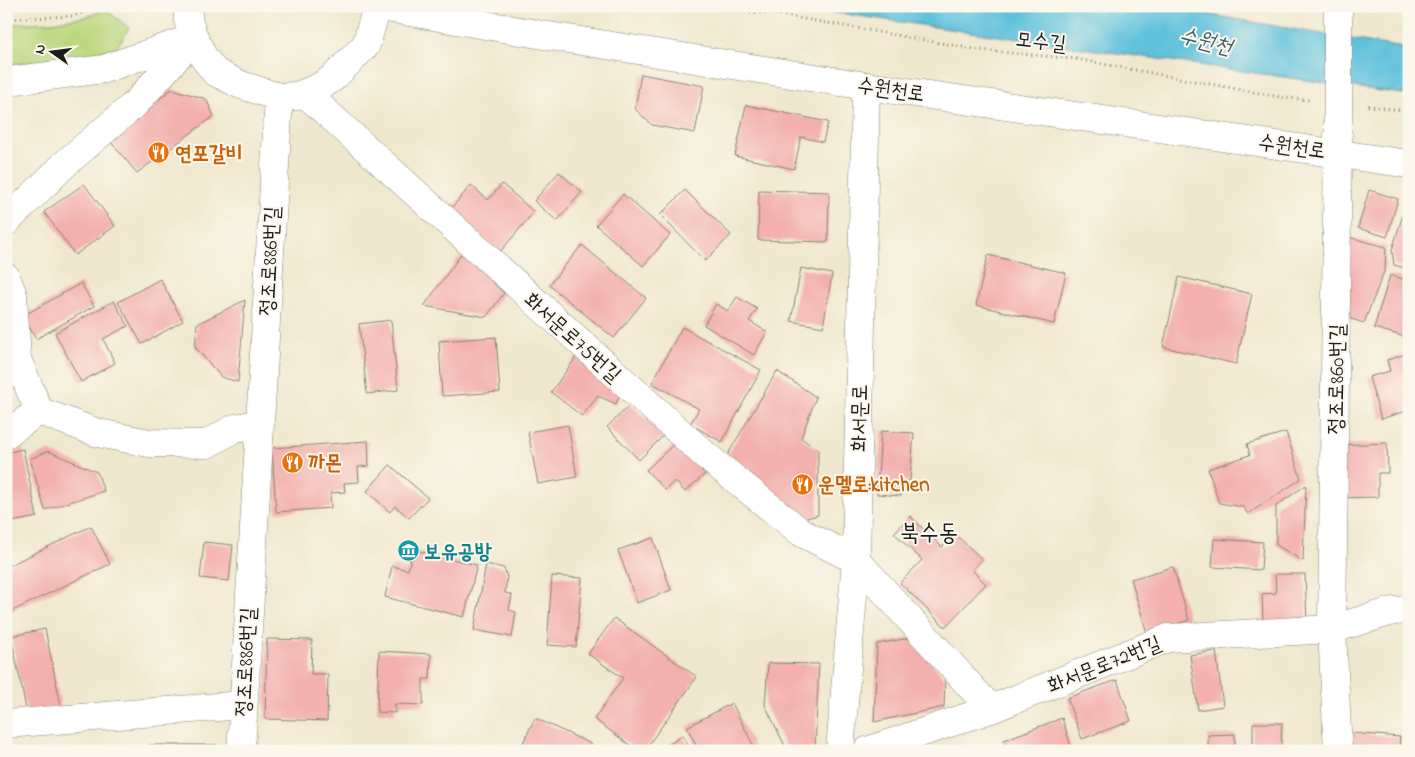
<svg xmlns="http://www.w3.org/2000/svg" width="1415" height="757" font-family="'Indie Flower','Poor Story',sans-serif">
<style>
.green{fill:#bad77d;stroke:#6b7a4c}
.water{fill:#5ec1dc;stroke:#3d6e7c}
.building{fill:#f3b0ae}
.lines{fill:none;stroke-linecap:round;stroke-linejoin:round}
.minor-casing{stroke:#868275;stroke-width:29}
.path{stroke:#868275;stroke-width:3;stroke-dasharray:1 4;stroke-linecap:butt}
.minor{stroke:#fff;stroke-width:28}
.minor-bridge-casing{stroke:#868275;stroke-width:29;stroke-linecap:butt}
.minor-bridge{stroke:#fff;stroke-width:28}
.labels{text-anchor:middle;stroke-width:4;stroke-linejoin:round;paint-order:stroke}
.street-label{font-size:21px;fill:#1c1c1c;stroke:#fbf7ec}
.food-label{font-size:21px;font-weight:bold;fill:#c56008;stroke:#fbf7ec;text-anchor:start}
.culture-label{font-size:21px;font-weight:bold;fill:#0d838f;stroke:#fbf7ec;text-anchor:start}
.water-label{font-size:22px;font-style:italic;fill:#365e69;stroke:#fbf7ec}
.quarter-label{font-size:24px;fill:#1c1c1c;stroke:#fbf7ec}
</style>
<rect width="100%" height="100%" fill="#fbf7ec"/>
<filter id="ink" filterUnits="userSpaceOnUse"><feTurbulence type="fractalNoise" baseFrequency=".02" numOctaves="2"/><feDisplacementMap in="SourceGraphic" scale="10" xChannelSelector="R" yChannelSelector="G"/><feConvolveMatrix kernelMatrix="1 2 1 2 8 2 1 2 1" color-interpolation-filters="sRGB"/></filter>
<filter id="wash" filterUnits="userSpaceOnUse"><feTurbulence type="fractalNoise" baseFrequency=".0096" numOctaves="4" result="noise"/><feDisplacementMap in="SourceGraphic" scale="20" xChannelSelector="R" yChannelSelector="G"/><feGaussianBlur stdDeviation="1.12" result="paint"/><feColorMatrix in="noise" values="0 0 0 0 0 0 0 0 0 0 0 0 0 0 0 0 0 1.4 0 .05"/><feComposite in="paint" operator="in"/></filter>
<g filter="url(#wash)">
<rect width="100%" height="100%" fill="#f0e8ce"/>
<!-- green -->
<polygon class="green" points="105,9 129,28 117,47 83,56 6,65 6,24 51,22 90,16"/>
<!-- water -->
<polygon class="water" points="789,6 1159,6 1409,49 1409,95"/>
<g id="blocks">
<!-- building -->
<g class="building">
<polygon points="641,74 704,86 695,133 652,125 635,109"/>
<polygon points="172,89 206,99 214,116 137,173 108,139"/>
<polygon points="746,105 828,122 823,142 801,137 794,169 735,156"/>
<polygon points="559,172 582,192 557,221 534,201"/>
<polygon points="84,184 115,226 75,255 44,212"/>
<polygon points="502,184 534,212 500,252 450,210 471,185 488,200"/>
<polygon points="685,190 731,235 705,261 660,215"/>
<polygon points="759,190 829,192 828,242 758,240"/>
<polygon points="1369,190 1398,199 1387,237 1358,228"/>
<polygon points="623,194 670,235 643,266 596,225"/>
<polygon points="1408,198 1409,198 1409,269 1394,265 1392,250"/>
<polygon points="1348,237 1386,247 1385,269 1364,323 1345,317"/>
<polygon points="582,245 646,298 614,338 549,285"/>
<polygon points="462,253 504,293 486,317 424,306"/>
<polygon points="988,255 1066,273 1054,324 976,305"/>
<polygon points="801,268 832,274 823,327 791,321"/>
<polygon points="1390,275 1409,281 1409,338 1374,328"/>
<polygon points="1179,277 1252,294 1236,364 1163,347"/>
<polygon points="160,279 183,321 142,344 118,302"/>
<polygon points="81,283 94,306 36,339 23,316"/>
<polygon points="737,297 757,309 749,321 767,332 754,355 704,325 716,304 728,311"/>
<polygon points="245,300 238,382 221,377 195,347 197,324"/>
<polygon points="114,301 128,326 103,339 115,363 81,382 55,333"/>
<polygon points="391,320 398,390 367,394 359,324"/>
<polygon points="682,327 761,370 722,442 690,424 699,409 652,383"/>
<polygon points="496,337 500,392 442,396 439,341"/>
<polygon points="1409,353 1409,410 1381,419 1369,377 1390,371 1387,360"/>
<polygon points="577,356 622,390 616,404 598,396 582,416 551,392"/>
<polygon points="777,371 816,397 801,438 818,450 818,515 803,519 724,461"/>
<polygon points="631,404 663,436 639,460 607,427"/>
<polygon points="568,425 577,477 538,484 528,432"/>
<polygon points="881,431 914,433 910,481 902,480 901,496 877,494"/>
<polygon points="1286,432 1301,479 1248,514 1243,507 1219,503 1208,469 1250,455 1247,444"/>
<polygon points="368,441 369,466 358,467 359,482 344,483 345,492 330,493 331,508 276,512 272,448"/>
<polygon points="675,443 705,474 685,492 675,481 665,490 646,470"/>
<polygon points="1387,443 1388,473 1378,473 1378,497 1340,498 1339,445"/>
<polygon points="23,449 37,517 12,522 9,507 6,508 6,453"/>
<polygon points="48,451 97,472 104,491 45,510 30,459"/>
<polygon points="390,465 428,498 409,518 395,506 390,512 367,491"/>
<polygon points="1306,485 1303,561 1276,545 1276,506"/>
<polygon points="910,516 942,547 955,534 982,559 972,570 986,584 945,627 900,583 922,560 894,533"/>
<polygon points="91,526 110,564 6,614 6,567"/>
<polygon points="653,538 671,590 637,603 618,550"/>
<polygon points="1214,539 1263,542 1261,570 1212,567"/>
<polygon points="204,542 233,545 229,581 200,578"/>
<polygon points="413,550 477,565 464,617 385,597 392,566 408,570"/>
<polygon points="486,564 504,568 507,577 505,593 512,595 509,610 516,612 512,637 474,630"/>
<polygon points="1173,567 1189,620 1147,633 1131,579"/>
<polygon points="1275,574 1305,574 1307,622 1263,623 1262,594 1276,593"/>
<polygon points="552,576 582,578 576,647 547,645"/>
<polygon points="614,618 697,677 644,751 638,751 594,719 623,678 588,654"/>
<polygon points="45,629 61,706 27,713 11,636"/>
<polygon points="909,638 945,678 944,707 874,722 877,644"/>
<polygon points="267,639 312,640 311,674 328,674 327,721 265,719"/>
<polygon points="379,651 431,654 430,679 423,679 423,705 395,704 395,713 377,712"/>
<polygon points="1216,651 1223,706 1198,710 1190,655"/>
<polygon points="768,663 819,664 815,748 787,750 765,705"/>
<polygon points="1117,680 1131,721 1082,739 1067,698"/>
<polygon points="732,703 756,751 699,751 687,727"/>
<polygon points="535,718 591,744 588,751 535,751 522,745"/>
<polygon points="1062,718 1071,746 1064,751 1008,751 1004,740"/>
<polygon points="1253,723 1282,723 1281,751 1253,751"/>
<polygon points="1351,733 1400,737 1399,751 1349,751"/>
<polygon points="1235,734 1235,751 1208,751 1208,735"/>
<polygon points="683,735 691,751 659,751"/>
<rect x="149" y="745" width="68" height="6"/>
<polygon points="1307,745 1310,751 1296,751 1296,746"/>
<rect x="258" y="747" width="94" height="4"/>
</g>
</g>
</g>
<g filter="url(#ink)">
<use href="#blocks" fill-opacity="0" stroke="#868275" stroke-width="1"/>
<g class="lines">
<defs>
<g id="minor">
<polyline points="188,6 188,20 194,38 204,58 215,72 241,85 279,97 296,96 305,93 321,86 334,77 366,45 377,7"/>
<polyline points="375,6 549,36 866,86 1409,164"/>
<polyline points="6,83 17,80 104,69 193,38"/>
<polyline points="305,93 705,455 802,533 856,560 991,709"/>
<polyline points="6,222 67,162 136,103 194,38"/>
<polyline points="6,277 13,295 17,359 39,411 98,433 149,443 207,444 235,428 259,424"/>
<polyline points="6,434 39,411"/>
<polyline points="6,724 242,705"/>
<polyline points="241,751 279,97"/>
<polyline points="840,751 856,560 866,86"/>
<polyline points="867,751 991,709 1168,638 1332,629 1393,611 1409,610"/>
<polyline points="1338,751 1332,629 1338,135"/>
</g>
</defs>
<!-- minor casing -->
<use href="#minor" class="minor-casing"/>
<!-- path -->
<g class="path">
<polyline points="670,6 776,14 980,50 1076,59 1280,97 1309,100"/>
<polyline points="6,19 73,16 103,6"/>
<polyline points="1368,106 1409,111"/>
</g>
<!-- minor -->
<use href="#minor" class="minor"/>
<defs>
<polyline id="minor-bridge" points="1338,6 1338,124"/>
</defs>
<!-- minor-bridge casing -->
<use href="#minor-bridge" class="minor-bridge-casing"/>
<!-- minor-bridge -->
<use href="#minor-bridge" class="minor-bridge"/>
</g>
</g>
<!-- icons -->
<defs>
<symbol id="restaurant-disc" viewBox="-11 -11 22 22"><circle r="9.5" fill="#e8710a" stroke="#fbf7ec"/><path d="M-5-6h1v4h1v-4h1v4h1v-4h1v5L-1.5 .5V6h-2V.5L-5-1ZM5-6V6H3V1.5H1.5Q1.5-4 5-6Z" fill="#fff"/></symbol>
<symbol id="museum-disc" viewBox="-11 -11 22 22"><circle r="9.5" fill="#0f9aa8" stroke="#fbf7ec"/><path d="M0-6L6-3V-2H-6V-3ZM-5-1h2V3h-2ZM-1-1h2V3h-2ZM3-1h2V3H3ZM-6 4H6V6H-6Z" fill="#fff"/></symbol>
</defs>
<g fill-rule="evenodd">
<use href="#restaurant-disc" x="146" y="140" width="25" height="25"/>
<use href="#restaurant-disc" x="280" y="450" width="25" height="25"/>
<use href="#restaurant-disc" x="790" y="472" width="25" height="25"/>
<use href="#museum-disc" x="396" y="538" width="25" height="25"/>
</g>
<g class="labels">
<!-- street labels -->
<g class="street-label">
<text transform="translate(1041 41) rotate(6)" y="7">모수길</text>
<text transform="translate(891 89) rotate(8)" y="7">수원천로</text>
<text transform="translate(1292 146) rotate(8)" y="7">수원천로</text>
<text transform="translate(269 261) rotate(-87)" y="7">정조로886번길</text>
<text transform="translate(573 337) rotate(42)" y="7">화서문로75번길</text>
<text transform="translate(1336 379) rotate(-89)" y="7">정조로860번길</text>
<text transform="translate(859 418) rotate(-89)" y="7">화서문로</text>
<text transform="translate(245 662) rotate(-87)" y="7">정조로886번길</text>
<text transform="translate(1104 664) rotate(-22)" y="7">화서문로72번길</text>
</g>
<!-- food labels -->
<g class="food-label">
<text x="175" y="160">연포갈비</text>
<text x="308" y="469">까몬</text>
<text x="818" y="491">운멜로:kitchen</text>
</g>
<!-- culture labels -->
<g class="culture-label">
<text x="424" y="558">보유공방</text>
</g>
<!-- water labels -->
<g class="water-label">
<text transform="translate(1206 40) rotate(14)" y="8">수원천</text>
</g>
<!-- quarter labels -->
<g class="quarter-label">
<text x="929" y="540">북수동</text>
</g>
</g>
<!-- margin -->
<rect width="1415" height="757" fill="none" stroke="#fbf7ec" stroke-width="25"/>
<!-- north arrow -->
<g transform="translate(52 52) rotate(284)" stroke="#fbf7ec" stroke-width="4" paint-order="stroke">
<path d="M0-4L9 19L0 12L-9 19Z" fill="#1c1c1c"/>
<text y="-8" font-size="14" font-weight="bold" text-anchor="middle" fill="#1c1c1c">N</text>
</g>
</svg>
